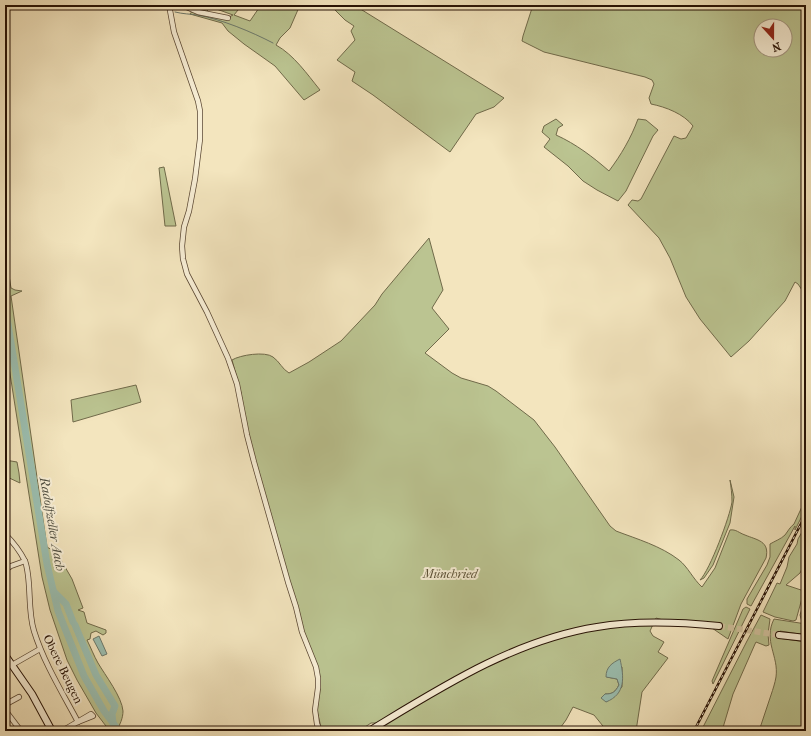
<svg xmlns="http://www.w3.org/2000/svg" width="811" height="736" font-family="'IM FELL French Canon',serif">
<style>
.green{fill:#bbc491;stroke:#706a4a;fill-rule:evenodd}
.water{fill:#9bbfb1;stroke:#6c796c}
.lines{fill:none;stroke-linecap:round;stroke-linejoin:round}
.stream{stroke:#6c796c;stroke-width:1}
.river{stroke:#9bbfb1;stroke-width:7}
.secondary-tunnel{stroke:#d4c5a2;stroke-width:6;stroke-dasharray:6 3;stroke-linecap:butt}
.street-casing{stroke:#594632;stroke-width:6}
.secondary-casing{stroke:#261104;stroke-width:8}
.street{stroke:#f7eed5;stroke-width:4.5}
.secondary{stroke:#f7eed5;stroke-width:6}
.rail-casing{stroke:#261104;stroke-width:2.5}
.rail{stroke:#f7eed5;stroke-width:1;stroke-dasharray:3;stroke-linecap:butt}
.labels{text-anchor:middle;stroke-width:4;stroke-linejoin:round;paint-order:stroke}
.park-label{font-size:12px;font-style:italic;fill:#5a5035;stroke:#f7eed5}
.street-label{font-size:12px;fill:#261104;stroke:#f7eed5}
.water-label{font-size:13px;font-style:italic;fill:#4f4e41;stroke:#f7eed5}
</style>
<rect width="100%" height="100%" fill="#f3e5be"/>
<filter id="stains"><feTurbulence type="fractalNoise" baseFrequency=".005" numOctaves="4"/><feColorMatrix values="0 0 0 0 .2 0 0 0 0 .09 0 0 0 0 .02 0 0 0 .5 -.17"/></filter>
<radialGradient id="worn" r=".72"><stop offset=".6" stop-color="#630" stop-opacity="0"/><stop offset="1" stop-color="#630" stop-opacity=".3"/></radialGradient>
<!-- green -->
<g class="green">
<path d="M 190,5 L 242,5 L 234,15 L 250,21 L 261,5 L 300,5 L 290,28 L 280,38 L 276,45 C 294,55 307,74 320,90 L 304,100 L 275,66 L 244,44 L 228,31 L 222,23 L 190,14 L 193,10 L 227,18 L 233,15 L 211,7 L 206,12 L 197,10 Z"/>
<polygon points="330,5 354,5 504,98 494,107 476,114 450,152 373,95 352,81 355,72 337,60 355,40 351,31 354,26 345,20"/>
<path d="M 533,5 L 806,5 L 806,296 L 798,284 L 795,282 L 785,301 L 749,341 L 731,357 L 700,319 L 686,297 L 670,258 L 659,238 L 628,205 L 632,200 L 638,201 L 641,199 L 674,136 L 681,139 L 686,138 L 693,126 C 684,114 666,107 651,104 L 649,98 L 654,84 L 652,80 L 645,77 L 544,52 L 522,41 L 523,36 ZM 761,26 L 785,26 L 785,50 L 761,50 Z"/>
<path d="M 556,119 L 563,125 L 558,128 L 556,135 C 576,144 593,157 609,171 C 621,155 631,138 638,119 L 646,120 L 658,130 L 653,136 L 626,191 L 618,201 L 597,190 L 583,181 L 568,166 L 544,147 L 550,139 L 542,132 L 544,126 Z"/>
<polygon points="164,167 176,226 165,226 159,168"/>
<path d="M 429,238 L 443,290 L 432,308 L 449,329 L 425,353 L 452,373 L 461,378 L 488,386 L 496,391 L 534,420 L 555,447 L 610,526 L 616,531 C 637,539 661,546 679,560 C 688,567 693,579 702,587 L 715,568 L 730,530 C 736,529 739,533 745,535 C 757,540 770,541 766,558 L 741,604 L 728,639 L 712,628 L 719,625 L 717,623 L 663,620 L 656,618 L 650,631 L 653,636 L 664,642 L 658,652 L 668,658 L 642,692 L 636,731 L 607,731 L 594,715 L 573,707 L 566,720 L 558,731 L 369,731 L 381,723 L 371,723 L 359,731 L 322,731 L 317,711 L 319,678 L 308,646 L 247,435 L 241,393 L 232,360 C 240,355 265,351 273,357 C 280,362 282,369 289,373 L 309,362 L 341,341 L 375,305 L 382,294 ZM 622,667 L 622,687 L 606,702 L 605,694 C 613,694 615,692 619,685 L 617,679 L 607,677 Z"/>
<path d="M 5,250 L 11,288 L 15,290 L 22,291 L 11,296 L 47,547 L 57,553 L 72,579 L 83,608 L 78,610 L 84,612 L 87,623 L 106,630 L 106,633 L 103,635 L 96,631 L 91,633 L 90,639 L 87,640 C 91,648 94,656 98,663 C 105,675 122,697 123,711 C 123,718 120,725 116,731 L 109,730 L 96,713 L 77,680 L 67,660 L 50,610 L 42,577 L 5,342 Z"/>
<polygon points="136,385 141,402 73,422 71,400"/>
<polygon points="5,460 17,462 19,473 20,483 5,476"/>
<path d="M 730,480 L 734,497 L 730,523 L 713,565 L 704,578 L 700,580 C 710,570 730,516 732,502 C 732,494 731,487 730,480 Z"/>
<path d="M 806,498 L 806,508 L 795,530 L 795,526 L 751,606 L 747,604 L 747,599 L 767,565 L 770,557 L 770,544 C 775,541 781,539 785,535 C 788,531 790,527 794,524 Z"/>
<polygon points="806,525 806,561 800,573 786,585 804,591 796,620 793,621 775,617 763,612 777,583 780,584 787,567 789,557 797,544 798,539"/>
<polygon points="806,596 806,624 802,622 800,615"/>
<polygon points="746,607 750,609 713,684 712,681 743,609"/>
<polygon points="761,615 770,619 768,634 769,645 766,646 756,642 755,644 733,694 722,731 701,731 747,641"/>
<path d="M 774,619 L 806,624 L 806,635 L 780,631 L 778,638 L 806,642 L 806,731 L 759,731 C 763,719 767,707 771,695 C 773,689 775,683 776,677 C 779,656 763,641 774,619 Z"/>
</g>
<!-- water -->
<g class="water">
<polygon points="99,636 107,654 102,656 93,639"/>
<path d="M 620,659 C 624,677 626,694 606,702 L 601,698 L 605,694 C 613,694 615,692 619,685 L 617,679 L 606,677 C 606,667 612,663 620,659 Z"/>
</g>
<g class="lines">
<!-- stream -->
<g class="stream">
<polyline points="145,5 156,8"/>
<path d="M 175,12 C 183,14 190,14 197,15 C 221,19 252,32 273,43"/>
</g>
<!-- river -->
<g class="river">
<polyline points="5,306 47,564 58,611 84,676 104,711 119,731"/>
<polyline points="54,592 66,604 73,622"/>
<polyline points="75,625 96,675 115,706 112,714 113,723"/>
</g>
<!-- secondary-tunnel -->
<polyline class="secondary-tunnel" points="719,626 779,635"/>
<defs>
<g id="street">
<polyline points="169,5 174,32 198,101 200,111 200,139 195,179 189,211 184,227 182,246 183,259 187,274 207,312 228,358 237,384 247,435 254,462 288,582 296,607 302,632 316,667 318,678 318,688 315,710 317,724 320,731"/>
<polyline points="182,5 198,12 228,18"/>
<path d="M 5,534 C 13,542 20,551 25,561 C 32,580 27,609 34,631 C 44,663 62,692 78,722"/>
<polyline points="5,570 11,566 25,561"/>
<polyline points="12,665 40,649"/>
<polyline points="5,706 8,703 19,697"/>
<polyline points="5,710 21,731"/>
<polyline points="62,731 91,714 93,716 78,722"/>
</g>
<g id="secondary">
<polyline points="779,635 806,638"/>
<polyline points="5,655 32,694 52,731"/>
<path d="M 369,731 C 440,688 514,640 597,627 C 637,620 679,622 719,626"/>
</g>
</defs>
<!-- street casing -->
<use href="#street" class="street-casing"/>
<!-- secondary casing -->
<use href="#secondary" class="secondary-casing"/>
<!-- street -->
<use href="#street" class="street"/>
<!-- secondary -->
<use href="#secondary" class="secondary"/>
<defs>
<polyline id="rail" points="694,731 806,514"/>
</defs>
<!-- rail casing -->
<use href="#rail" class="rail-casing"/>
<!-- rail -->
<use href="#rail" class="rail"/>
</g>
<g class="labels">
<!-- park labels -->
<g class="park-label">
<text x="450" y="578">Münchried</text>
</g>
<!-- street labels -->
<g class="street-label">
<text transform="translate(63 669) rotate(64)" y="4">Obere Beugen</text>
</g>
<!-- water labels -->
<g class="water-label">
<text transform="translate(53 524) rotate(80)" y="5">Radolfzeller Aach</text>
</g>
</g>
<!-- margin -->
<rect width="811" height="736" fill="none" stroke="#f3e5be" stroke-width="20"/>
<rect x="6" y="6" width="799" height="724" fill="none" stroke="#261104" stroke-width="2"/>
<rect x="10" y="10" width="791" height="716" fill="none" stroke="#261104"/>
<!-- north arrow -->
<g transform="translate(773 38) rotate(159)"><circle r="19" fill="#f7eed5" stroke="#a39681"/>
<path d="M0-3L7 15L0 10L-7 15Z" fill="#8f2418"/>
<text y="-6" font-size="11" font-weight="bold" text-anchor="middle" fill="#261104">N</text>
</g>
<rect width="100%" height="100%" filter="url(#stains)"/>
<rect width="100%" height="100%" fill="url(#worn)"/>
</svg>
